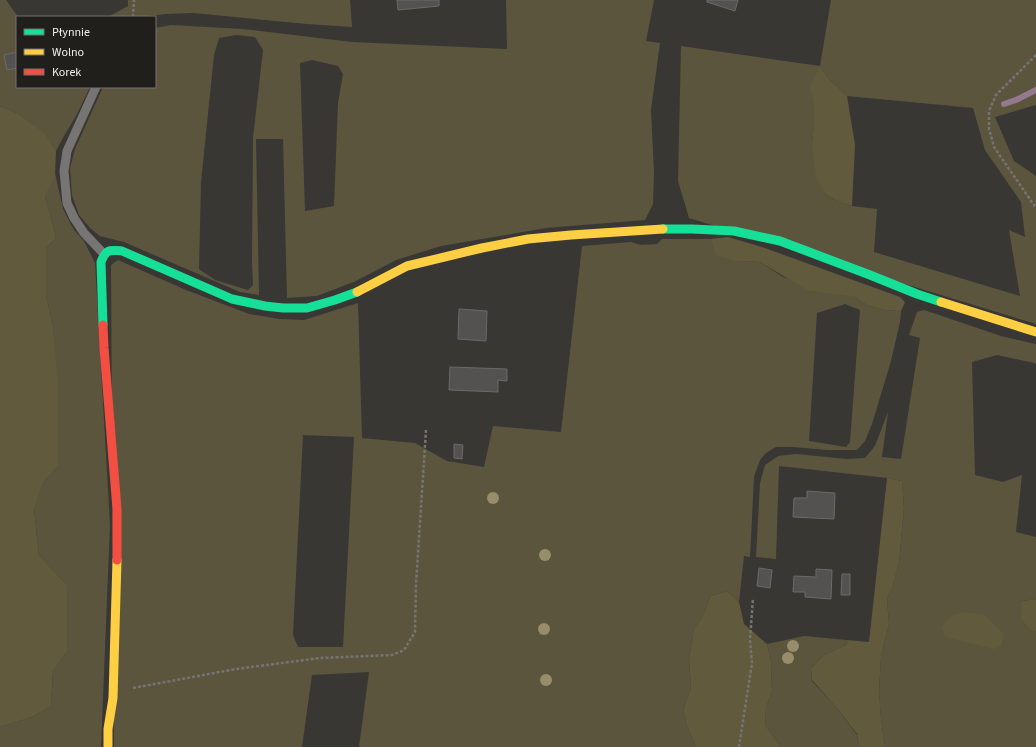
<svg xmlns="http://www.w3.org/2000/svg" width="1036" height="747" font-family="'Source Sans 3',sans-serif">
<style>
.green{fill:#5c553e;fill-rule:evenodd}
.forest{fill:#625a3d}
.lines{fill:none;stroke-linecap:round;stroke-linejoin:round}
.stream{stroke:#93788f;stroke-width:6}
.building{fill:#535250;stroke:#6b6a67}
.path{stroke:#747472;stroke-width:2.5;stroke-dasharray:3 2;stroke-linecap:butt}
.lane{stroke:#767573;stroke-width:9}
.fast{stroke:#16e098;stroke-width:9}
.slow{stroke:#ffcf43;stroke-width:9}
.jam{stroke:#f24e42;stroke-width:9}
.tree{fill:#978d6a}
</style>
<rect width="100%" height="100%" fill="#383734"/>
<!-- green -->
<g class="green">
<polygon points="0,0 6,0 18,17 17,17 17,87 90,87 76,116 64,136 56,151 43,133 19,114 0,106"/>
<polygon points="128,0 350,0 352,27 307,24 193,13 166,14 137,17 108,17 128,6"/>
<path d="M 506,0 L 654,0 L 646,41 L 660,43 L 651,110 L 654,173 L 653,204 L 645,220 L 546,228 L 441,246 L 396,260 L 356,281 L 317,296 L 287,298 L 283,139 L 256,139 L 259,295 L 240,292 L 124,242 L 100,236 L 90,228 L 79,215 L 72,195 L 70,168 L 75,149 L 103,87 L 155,87 L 155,28 L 171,25 L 243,29 L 352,42 L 507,49 ZM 236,35 L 255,37 L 263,50 L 253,138 L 252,262 L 253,285 L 248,290 L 215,280 L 199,269 L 201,182 L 214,55 L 219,38 ZM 312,60 L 338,66 L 343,74 L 338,103 L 334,206 L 305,211 L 300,63 Z"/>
<path d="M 831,0 L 1036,0 L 1036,105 L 995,117 L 1014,161 L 1036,176 L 1036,324 L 689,218 L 678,181 L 681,46 L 820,66 ZM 820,66 L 829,79 L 847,96 L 973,108 L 985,150 L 1021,202 L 1025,237 L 1009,230 L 1020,296 L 874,252 L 877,209 L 852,206 L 837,201 L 825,194 L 812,144 Z"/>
<polygon points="55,173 63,209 74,230 84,241 95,263 110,525 101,747 0,747 0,727 32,717 51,706 53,671 67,652 67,585 39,555 34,508 43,483 58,466 53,326 46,295 46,248 56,238 52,221 45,197"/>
<path d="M 662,239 L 711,239 L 736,261 L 760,262 L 783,277 L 854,297 L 867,305 L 884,310 L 901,311 L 900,322 L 891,361 L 872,424 L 865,441 L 857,450 L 828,450 L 793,447 L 776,447 L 766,453 L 760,460 L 754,477 L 750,557 L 744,556 L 739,602 L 727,591 L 711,596 L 702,617 L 694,629 L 689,658 L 691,689 L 683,709 L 687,726 L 696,747 L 359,747 L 369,672 L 312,675 L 302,747 L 114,747 L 111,265 L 118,260 L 186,290 L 249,314 L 280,319 L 304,320 L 358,303 L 362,438 L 415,443 L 447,461 L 484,467 L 493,426 L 561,432 L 582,246 L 631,242 L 641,245 L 657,244 ZM 845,304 L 860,310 L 850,442 L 846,447 L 809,441 L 817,313 ZM 303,435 L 354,437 L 343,647 L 298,647 L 293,635 Z"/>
<polygon points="924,310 1001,336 1031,343 1036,344 1036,364 1034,363 997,355 972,362 975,475 1003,482 1022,475 1016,532 1036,537 1036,599 1022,601 1032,631 1036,631 1036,747 885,747 881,719 879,691 881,657 889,624 887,598 892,589 899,563 904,508 902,481 887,478 779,466 776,559 756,557 760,483 765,465 778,456 796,454 847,459 865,458 875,446 888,412 882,457 901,459 920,338 909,335 917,312"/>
<polygon points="804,636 847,640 846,645 824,655 811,668 812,681 836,707 857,735 859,747 781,747 765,725 766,707 772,692 771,661 767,644"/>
</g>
<!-- forest -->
<g class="forest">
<polygon points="820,66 829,79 847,96 855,145 852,206 837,201 825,194 816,176 812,144 815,109 810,87"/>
<polygon points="0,106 19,114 44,133 56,151 55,175 45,197 52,221 56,238 46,248 46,295 53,326 58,388 58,466 43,483 34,509 39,555 67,585 67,652 53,671 51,706 32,717 0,727"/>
<polygon points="728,237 762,247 900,297 905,302 901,311 884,310 867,305 854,297 807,290 760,262 736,261 716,255 711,239"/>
<polygon points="887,478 902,481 904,508 899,563 892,589 887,598 889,624 881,657 879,691 881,719 885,747 859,747 857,734 836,707 812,680 811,668 824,655 846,645 847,640 869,642"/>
<polygon points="727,591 739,602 744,624 767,644 771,661 772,692 766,707 765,725 781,747 696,747 687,726 683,709 691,689 689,658 694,629 702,617 711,596"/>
<polygon points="1036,599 1036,631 1032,631 1021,619 1022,601"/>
<polygon points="962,612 983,614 1004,634 1001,646 994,649 945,637 942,627 951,616"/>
</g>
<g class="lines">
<!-- stream -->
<polyline class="stream" points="1004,104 1016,100 1036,90"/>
</g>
<!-- building -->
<g class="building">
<polygon points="397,0 439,0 439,6 398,10"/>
<polygon points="707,0 738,0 735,11 707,2"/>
<polygon points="17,52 17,68 7,70 4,55"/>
<polygon points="459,309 487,311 486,341 458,339"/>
<polygon points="450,367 507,369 507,381 498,380 498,392 449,390"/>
<polygon points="454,444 463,445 462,459 454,458"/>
<polygon points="807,491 835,493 834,519 793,517 794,498 807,498"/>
<polygon points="759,568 772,570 770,588 757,586"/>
<polygon points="816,569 832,570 831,599 805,597 805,592 793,592 794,576 816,577"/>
<polygon points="842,574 850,574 850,595 841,595"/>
</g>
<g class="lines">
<!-- path -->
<g class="path">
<polyline points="133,17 134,0"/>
<polyline points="1036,55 996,95 989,111 989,129 994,147 1036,208"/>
<polyline points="133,688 236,669 320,658 392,655 404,650 415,632 416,584 426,430"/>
<polyline points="739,747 752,663 750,640 753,598"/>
</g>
<!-- lane -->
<polyline class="lane" points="96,87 67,151 64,171 67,203 74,218 84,233 104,254"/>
<!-- fast -->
<g class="fast">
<polyline points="663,229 692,229 734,231 780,241 870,275 917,294 941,302"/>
<path d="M 103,325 L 101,262 C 106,249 109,250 122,251 L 232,299 L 265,306 L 283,308 L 307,308 L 335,300 L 357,292"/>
</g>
<!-- slow -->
<g class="slow">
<polyline points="357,292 407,266 482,248 528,239 571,235 663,229"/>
<polyline points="941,302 1036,332"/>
<polyline points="108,747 108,729 113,698 117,560"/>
</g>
<!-- jam -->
<polyline class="jam" points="103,325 104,348 117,509 117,560"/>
</g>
<!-- trees -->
<g class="tree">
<circle cx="493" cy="498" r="6"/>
<circle cx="545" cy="555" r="6"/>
<circle cx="544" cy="629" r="6"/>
<circle cx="793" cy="646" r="6"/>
<circle cx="788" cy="658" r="6"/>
<circle cx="546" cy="680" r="6"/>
</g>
<!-- legend -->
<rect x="16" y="16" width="140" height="72" fill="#201f1c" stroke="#73726e"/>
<rect x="24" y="29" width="20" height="6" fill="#16e098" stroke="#73726e"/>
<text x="52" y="36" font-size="12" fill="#efeeea">Płynnie</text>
<rect x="24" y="49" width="20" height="6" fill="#ffcf43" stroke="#73726e"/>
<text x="52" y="56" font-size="12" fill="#efeeea">Wolno</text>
<rect x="24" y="69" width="20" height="6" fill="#f24e42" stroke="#73726e"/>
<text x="52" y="76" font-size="12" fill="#efeeea">Korek</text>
</svg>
